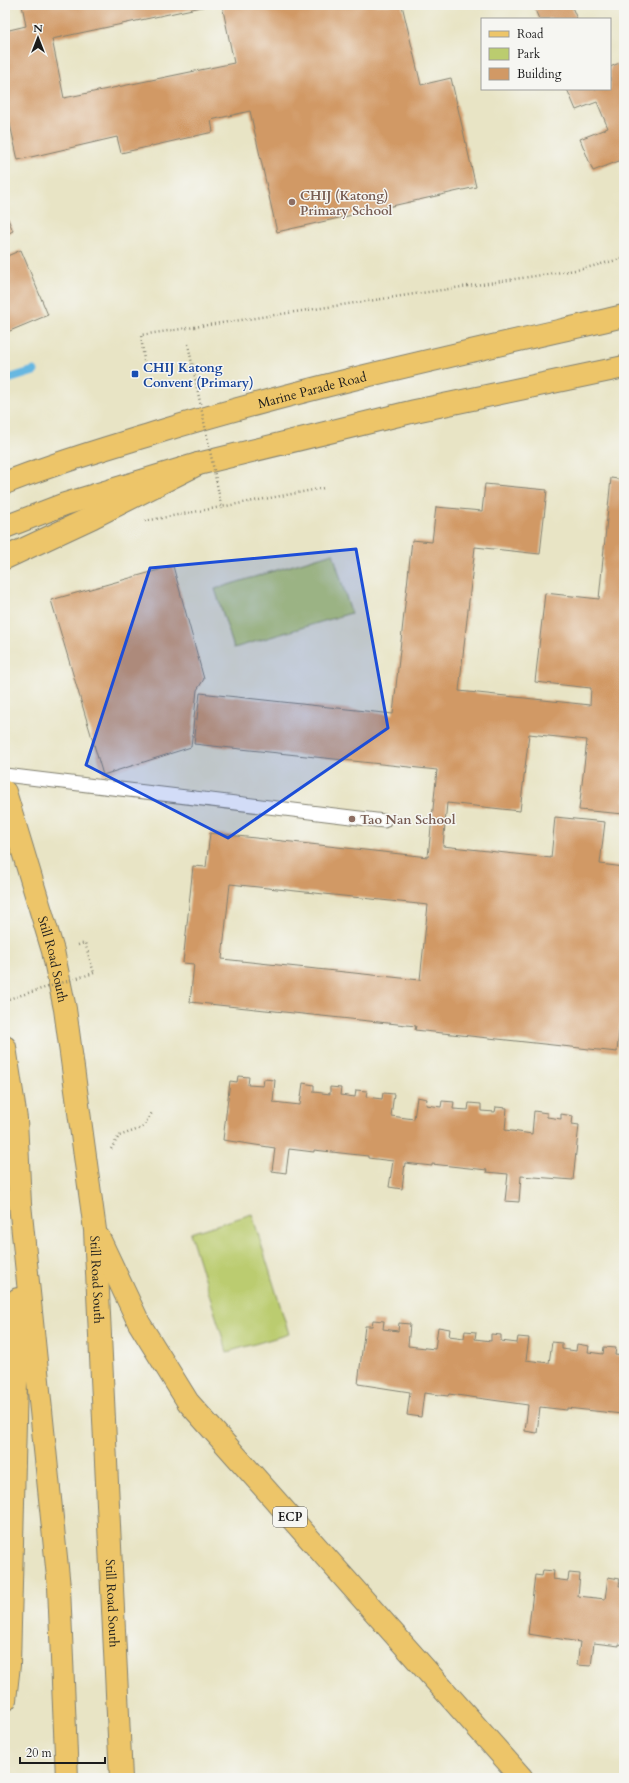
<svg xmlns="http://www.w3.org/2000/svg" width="629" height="1783" font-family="Cardo,serif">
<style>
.green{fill:#bbcc6f;stroke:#6c7446}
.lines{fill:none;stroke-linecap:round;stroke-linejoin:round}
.stream{stroke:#66b7e1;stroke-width:9}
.building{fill:#d19965;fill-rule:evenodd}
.lane-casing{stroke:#828070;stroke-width:15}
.primary-casing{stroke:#828070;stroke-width:24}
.highway-casing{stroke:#828070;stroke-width:24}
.path{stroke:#828070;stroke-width:2.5;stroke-dasharray:1 3;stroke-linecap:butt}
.lane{stroke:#fff;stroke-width:13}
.primary{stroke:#edc569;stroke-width:22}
.highway{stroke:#edc569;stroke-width:22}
.path-bridge{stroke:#828070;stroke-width:2.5;stroke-dasharray:1 3;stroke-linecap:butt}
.marked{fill:#1d4ed8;fill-opacity:0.2;stroke:#1d4ed8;stroke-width:3;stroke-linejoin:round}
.education-dot{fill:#8d6e63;stroke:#f6f6f2;stroke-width:1.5}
.transit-dot{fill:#1a4fb4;stroke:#f6f6f2;stroke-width:1.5}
.labels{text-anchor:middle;stroke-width:3;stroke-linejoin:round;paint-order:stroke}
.shield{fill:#f6f6f2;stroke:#5d5d5c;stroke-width:1}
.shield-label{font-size:12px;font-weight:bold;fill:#1c1c1c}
.education-label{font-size:13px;font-weight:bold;fill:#785e54;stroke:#f6f6f2;text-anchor:start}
.transit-label{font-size:13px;font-weight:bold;fill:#164399;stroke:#f6f6f2;text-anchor:start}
.street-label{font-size:13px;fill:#1c1c1c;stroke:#f6f6f2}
</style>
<rect width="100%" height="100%" fill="#f6f6f2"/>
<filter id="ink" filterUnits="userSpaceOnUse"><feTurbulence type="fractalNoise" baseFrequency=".025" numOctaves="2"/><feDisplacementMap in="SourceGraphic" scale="8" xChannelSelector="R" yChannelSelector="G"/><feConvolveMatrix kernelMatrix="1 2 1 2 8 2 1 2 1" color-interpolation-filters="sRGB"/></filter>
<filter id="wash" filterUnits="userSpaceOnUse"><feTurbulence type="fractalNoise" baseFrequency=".012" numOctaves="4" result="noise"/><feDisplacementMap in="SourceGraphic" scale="16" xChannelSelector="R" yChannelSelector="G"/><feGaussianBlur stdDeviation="0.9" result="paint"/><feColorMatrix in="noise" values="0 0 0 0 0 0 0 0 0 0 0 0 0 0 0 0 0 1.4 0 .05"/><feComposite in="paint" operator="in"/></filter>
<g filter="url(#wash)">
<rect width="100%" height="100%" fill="#e8e4c5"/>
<!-- green -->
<g class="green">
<polygon points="333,553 351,613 234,648 215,589"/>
<polygon points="252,1214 289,1334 227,1352 190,1233"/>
</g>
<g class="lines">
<!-- stream -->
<polyline class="stream" points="5,380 34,371"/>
</g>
<g id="blocks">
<!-- building -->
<g class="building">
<polygon points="22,5 211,5 52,39 64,98 234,63 222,5 402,5 421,85 451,78 476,187 277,232 250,111 211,120 213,132 121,153 117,137 18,160 5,102 5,31 26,26"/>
<polygon points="533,5 576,5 572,7 577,19 539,19"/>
<polygon points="624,61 624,159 593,171 580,139 608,128 597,102 576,110 567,89 610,89 610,67"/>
<polygon points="5,212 13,231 5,235"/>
<polygon points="21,250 48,315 5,333 5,257"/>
<path d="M 611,478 L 624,480 L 624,698 L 622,722 L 624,722 L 624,814 L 579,810 L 587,740 L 529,734 L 520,811 L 447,803 L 443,846 L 551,858 L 555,817 L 605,822 L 600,864 L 624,867 L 624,1023 L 620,1023 L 617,1052 L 415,1030 L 416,1026 L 190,1002 L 194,964 L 183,963 L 193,866 L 206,867 L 210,833 L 428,857 L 437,770 L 194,744 L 200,693 L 393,714 L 412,540 L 432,542 L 436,507 L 482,511 L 485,484 L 547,490 L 540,554 L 475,547 L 459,691 L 590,705 L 591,688 L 535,682 L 545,593 L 599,599 ZM 230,884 L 428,905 L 420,980 L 222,959 Z"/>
<polygon points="173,566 204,679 197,690 191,747 103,775 51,600"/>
<polygon points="238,1076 249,1077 248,1085 263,1086 264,1079 275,1080 273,1102 300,1105 303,1083 314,1085 314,1092 330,1094 330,1087 341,1088 340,1095 355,1097 356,1090 367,1091 366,1097 382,1099 383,1093 394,1094 391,1116 414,1119 417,1097 427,1099 426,1105 441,1107 442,1101 454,1102 453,1109 468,1110 469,1103 481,1104 481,1111 495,1112 496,1107 507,1108 505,1130 532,1134 534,1111 547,1113 547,1117 561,1119 561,1114 573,1116 572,1124 579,1125 573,1180 521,1176 519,1202 505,1201 508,1174 486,1172 487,1170 432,1164 432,1166 405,1163 402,1189 389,1187 393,1161 368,1158 368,1156 314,1150 314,1152 289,1149 286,1173 272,1171 275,1148 223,1140 230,1081 237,1082"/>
<polygon points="373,1320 384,1321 383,1329 398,1331 399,1323 410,1324 408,1346 435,1349 438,1327 450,1329 449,1336 464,1338 465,1331 476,1332 475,1339 491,1341 491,1334 501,1335 501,1341 517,1343 518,1337 529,1338 526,1360 549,1363 552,1342 562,1343 562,1349 576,1351 577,1344 589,1346 588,1352 603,1354 604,1347 616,1348 615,1355 624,1356 624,1416 622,1416 622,1414 567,1408 567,1410 540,1407 537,1433 525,1431 528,1405 449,1394 448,1396 424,1393 421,1417 407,1415 410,1392 358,1384 365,1326 372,1326"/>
<polygon points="543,1570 554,1571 553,1579 568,1581 569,1573 580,1574 578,1596 605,1599 608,1577 620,1579 619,1586 624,1586 624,1645 619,1644 619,1646 594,1643 591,1666 577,1665 580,1642 528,1634 535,1575 542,1576"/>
</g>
</g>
</g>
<g filter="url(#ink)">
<use href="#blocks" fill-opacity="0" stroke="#828070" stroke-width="1"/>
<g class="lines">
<defs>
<polyline id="lane" points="5,775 384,821"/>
<g id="primary">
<path id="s1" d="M 5,483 C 54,463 104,449 155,433 C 309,386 467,352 624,316"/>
<polyline points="5,527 65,504 198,464 415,411 624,367"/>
</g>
<g id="highway">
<polyline points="5,558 93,517 198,464"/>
<path id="s2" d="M 5,792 L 53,951 L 65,1009 L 95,1230 L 121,1778"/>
<polyline points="5,1047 16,1119 20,1204 59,1587 67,1778"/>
<polyline points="99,1238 139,1323 188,1402 522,1778"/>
<polyline points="5,1700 9,1665 18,1299"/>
</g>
</defs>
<!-- lane casing -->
<use href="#lane" class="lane-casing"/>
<!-- primary casing -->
<use href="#primary" class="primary-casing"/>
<!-- highway casing -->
<use href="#highway" class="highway-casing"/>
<!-- path -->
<g class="path">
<polyline points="145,369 141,335 582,269 624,258"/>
<polyline points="145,521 324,488"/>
<polyline points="78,945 85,943 94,973"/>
<polyline points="111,1149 119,1136 142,1128 153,1111"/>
</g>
<!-- lane -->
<use href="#lane" class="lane"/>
<!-- primary -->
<use href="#primary" class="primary"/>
<!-- highway -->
<use href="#highway" class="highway"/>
<!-- path-bridge -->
<g class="path-bridge">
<polyline points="188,344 222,509"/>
<polyline points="5,1000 94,973"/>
</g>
</g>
</g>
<!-- marked area -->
<path class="marked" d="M 356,549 L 388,728 L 228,838 L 86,765 L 150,568 Z"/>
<!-- markers -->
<g class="education-dot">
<circle cx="292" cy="202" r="4"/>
<circle cx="352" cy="819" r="4"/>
</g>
<rect class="transit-dot" x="131" y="370" width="8" height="8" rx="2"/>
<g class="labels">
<!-- shield labels -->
<rect class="shield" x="273" y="1507" width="34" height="20" rx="3"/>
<g class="shield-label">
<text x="290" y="1521">ECP</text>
</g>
<!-- education labels -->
<g class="education-label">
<text x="300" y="200">CHIJ (Katong)<tspan x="300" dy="15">Primary School</tspan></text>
<text x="360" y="824">Tao Nan School</text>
</g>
<!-- transit labels -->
<g class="transit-label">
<text x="143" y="372">CHIJ Katong<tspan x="143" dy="15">Convent (Primary)</tspan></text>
</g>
<!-- street labels -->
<g class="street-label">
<text dy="5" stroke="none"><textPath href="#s1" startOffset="321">Marine Parade Road</textPath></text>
<text dy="5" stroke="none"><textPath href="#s2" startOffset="174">Still Road South</textPath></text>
<text dy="5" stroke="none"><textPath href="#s2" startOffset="498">Still Road South</textPath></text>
<text dy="5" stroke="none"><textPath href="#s2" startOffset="822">Still Road South</textPath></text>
</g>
</g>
<!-- margin -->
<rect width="629" height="1783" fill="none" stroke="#f6f6f2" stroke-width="20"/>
<!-- legend -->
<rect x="481" y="18" width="130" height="72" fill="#f6f6f2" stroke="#9f9f9c"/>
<rect x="489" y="31" width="20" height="6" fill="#edc569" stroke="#9f9f9c"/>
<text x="517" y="38" font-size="12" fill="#1c1c1c">Road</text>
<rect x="489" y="48" width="20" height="12" fill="#bbcc6f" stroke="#9f9f9c"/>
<text x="517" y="58" font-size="12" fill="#1c1c1c">Park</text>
<rect x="489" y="68" width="20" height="12" fill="#d19965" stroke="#9f9f9c"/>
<text x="517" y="78" font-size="12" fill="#1c1c1c">Building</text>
<!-- north arrow -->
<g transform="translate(38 38)" stroke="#f6f6f2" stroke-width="3" paint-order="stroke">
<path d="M0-3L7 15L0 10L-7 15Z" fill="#1c1c1c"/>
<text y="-6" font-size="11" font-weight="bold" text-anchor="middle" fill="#1c1c1c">N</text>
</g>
<!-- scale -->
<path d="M20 1757v6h85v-6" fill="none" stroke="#1c1c1c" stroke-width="2"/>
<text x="26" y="1757" font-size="12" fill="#1c1c1c" stroke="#f6f6f2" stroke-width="3" paint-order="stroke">20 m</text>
</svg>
